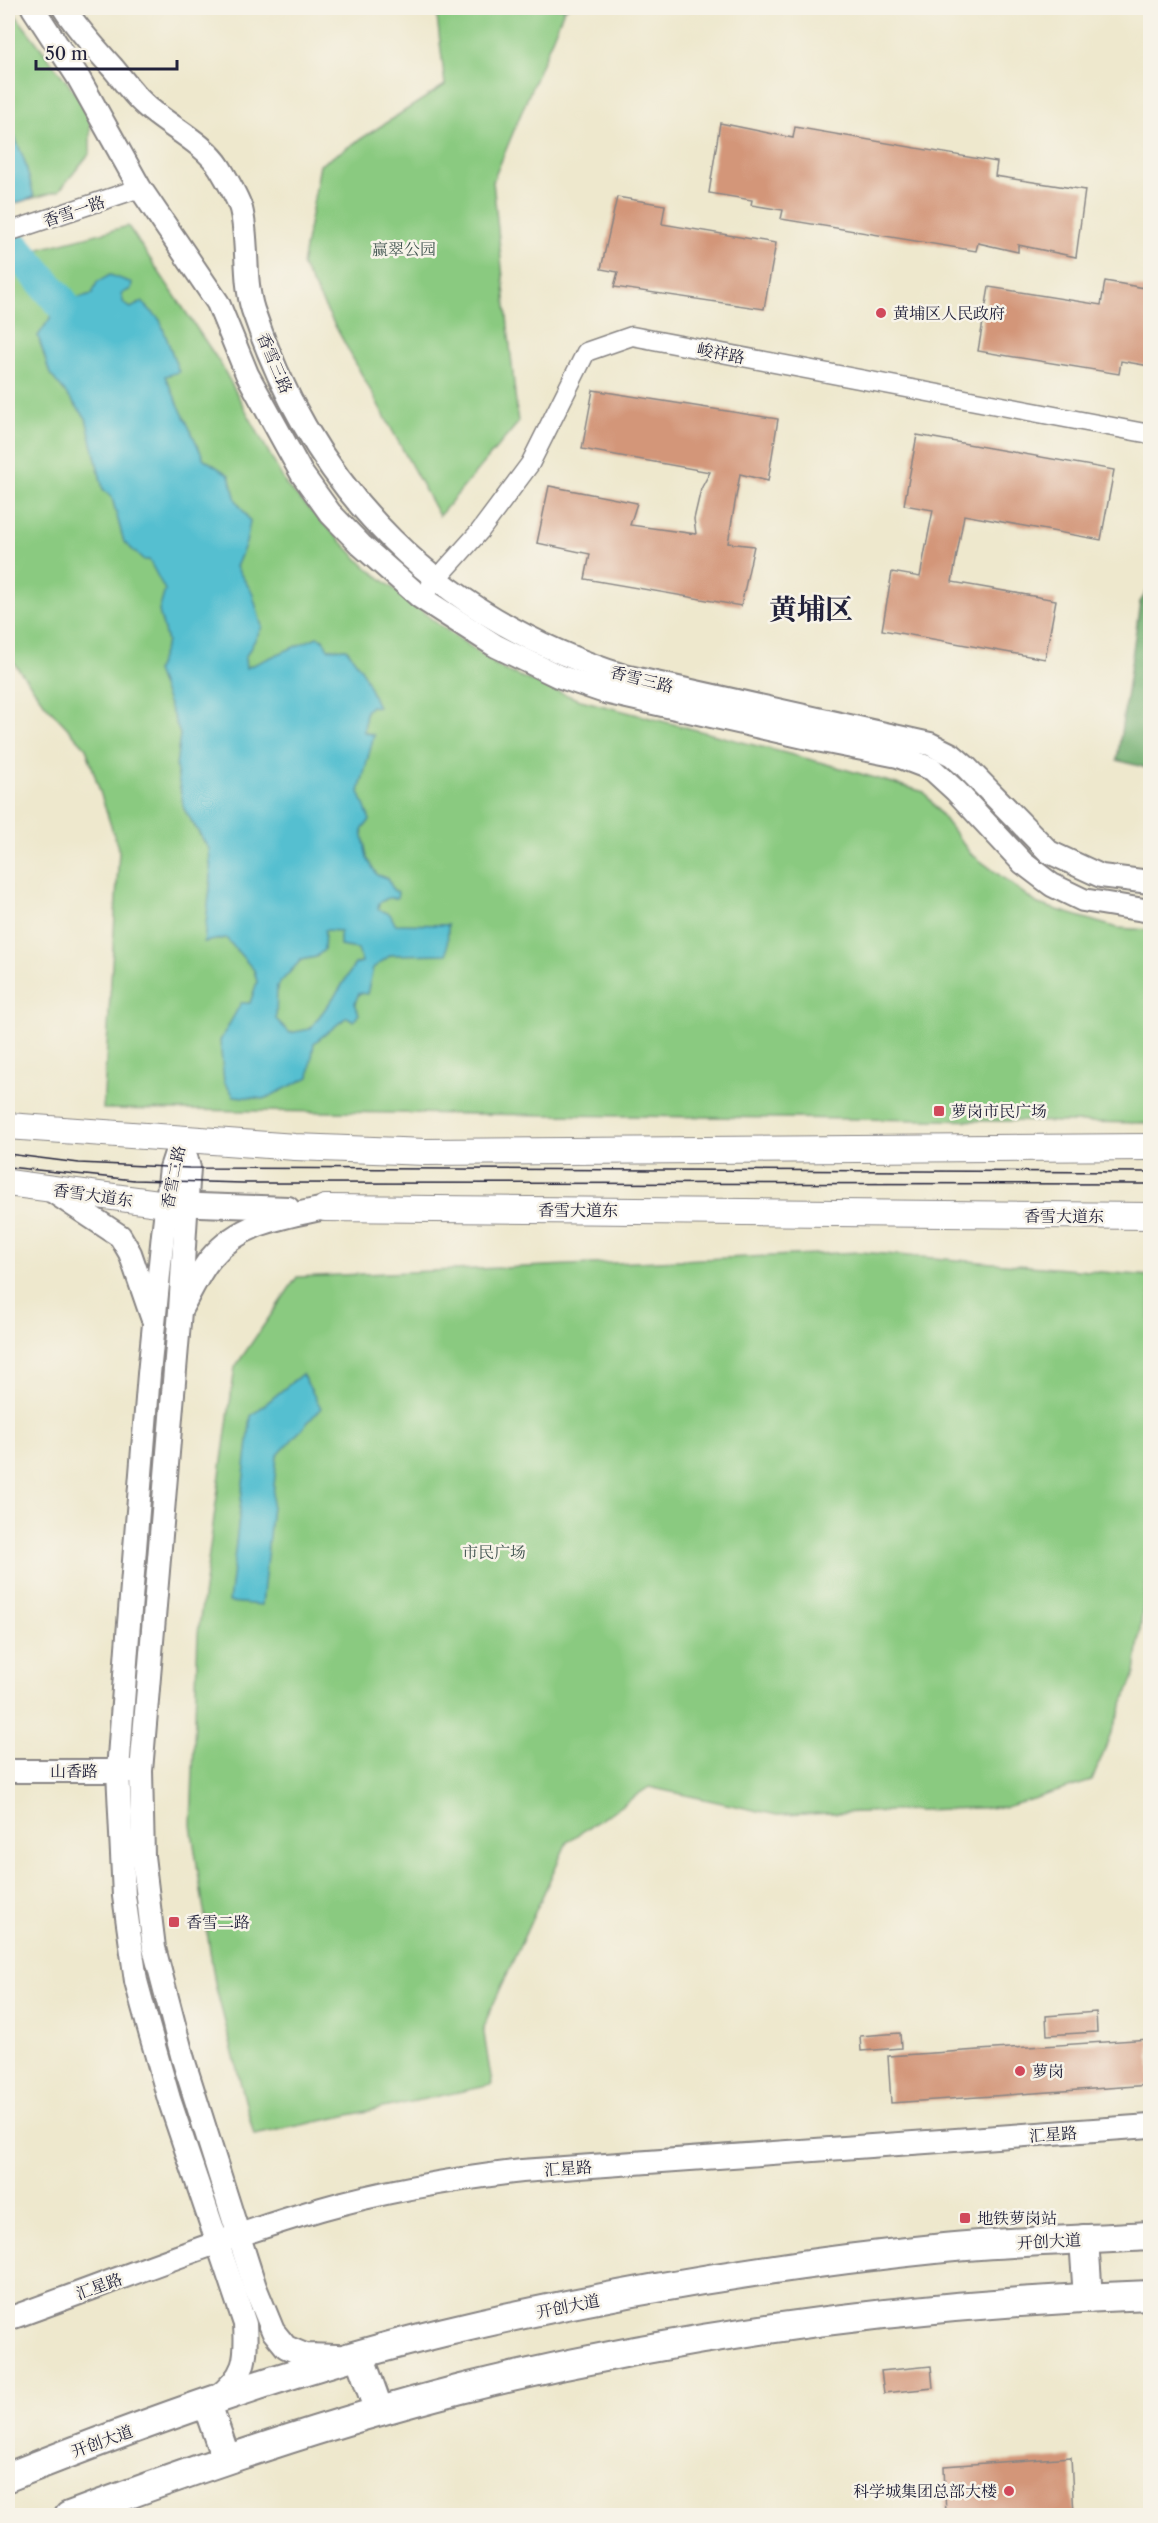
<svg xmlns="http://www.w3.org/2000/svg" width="1158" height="2523" font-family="'Libre Caslon Text','Noto Serif SC',serif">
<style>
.green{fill:#8aca80;stroke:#56765e;stroke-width:1.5}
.forest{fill:#6fae6e;stroke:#486854;stroke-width:1.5}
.water{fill:#54bfd0;stroke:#3b7086;stroke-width:1.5;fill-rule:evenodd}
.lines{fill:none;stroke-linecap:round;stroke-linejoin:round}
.river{stroke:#54bfd0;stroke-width:34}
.building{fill:#d39679}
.minor-casing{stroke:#888584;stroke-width:21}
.tertiary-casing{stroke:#888584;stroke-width:26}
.secondary-casing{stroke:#888584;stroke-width:28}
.primary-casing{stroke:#888584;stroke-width:32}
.minor{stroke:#fff;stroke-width:18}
.tertiary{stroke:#fff;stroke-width:22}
.secondary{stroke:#fff;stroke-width:26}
.primary{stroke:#fff;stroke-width:28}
.tram{stroke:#22223b;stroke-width:1.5}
.poi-dot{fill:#d1495b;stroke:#f7f3e8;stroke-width:2}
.labels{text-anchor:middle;stroke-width:5;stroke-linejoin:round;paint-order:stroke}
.street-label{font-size:16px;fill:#22223b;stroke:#f7f3e8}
.park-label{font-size:16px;fill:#415450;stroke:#f7f3e8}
.poi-label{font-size:16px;fill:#22223b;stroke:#f7f3e8;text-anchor:start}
.town-label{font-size:28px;font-weight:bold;fill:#22223b;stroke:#f7f3e8}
</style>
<rect width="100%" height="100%" fill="#f7f3e8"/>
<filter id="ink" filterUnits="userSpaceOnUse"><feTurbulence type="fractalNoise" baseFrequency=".0167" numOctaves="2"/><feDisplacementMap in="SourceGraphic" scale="12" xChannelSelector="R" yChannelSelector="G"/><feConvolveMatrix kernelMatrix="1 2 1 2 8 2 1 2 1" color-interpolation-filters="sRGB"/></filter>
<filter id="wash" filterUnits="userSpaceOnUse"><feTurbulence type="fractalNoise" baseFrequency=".008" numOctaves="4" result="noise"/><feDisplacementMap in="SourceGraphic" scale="24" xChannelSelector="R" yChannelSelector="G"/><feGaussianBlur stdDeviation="1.35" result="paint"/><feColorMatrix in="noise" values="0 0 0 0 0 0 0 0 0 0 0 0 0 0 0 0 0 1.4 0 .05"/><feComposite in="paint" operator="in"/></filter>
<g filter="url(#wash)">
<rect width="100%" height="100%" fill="#eee8cd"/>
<!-- green -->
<g class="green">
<polygon points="8,8 10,8 90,112 90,153 59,191 8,205"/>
<polygon points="436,8 567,8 564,10 493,181 518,423 439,516 302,265 320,165 445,85"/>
<polygon points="128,226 220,363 287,486 364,565 438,624 504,670 577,699 816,761 924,792 970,853 1038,904 1117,928 1150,930 1150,1123 103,1109 119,851 86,748 45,704 8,655 8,257"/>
<polygon points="861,1252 1150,1276 1150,1545 1135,1674 1092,1781 1006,1807 777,1815 649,1787 567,1842 483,2027 492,2085 254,2135 215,1984 191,1825 198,1633 235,1367 297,1277"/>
</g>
<!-- forest -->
<polygon class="forest" points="1150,587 1150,769 1117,760 1140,602"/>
<!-- water -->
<g class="water">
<polygon points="8,120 25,162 34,197 8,206"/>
<path d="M 110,275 L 132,283 L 131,289 L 121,294 L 124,304 L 131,308 L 142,302 L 160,320 L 179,372 L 165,376 L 204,459 L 229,475 L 236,500 L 250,521 L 246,543 L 236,567 L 252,592 L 262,627 L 245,658 L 246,668 L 317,637 L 323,639 L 328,649 L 346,648 L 362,670 L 378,707 L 371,706 L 366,711 L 364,732 L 374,735 L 359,792 L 370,820 L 362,830 L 367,858 L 377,875 L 388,878 L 393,890 L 398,892 L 397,898 L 388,898 L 379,903 L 378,909 L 390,914 L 395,924 L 448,925 L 447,954 L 391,955 L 373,968 L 367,994 L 359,993 L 355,1003 L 359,1014 L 354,1021 L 347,1017 L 314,1043 L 309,1077 L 264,1099 L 234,1096 L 224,1082 L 220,1041 L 241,1003 L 250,1003 L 257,982 L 254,970 L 226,938 L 204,942 L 211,878 L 209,849 L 184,809 L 176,767 L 180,734 L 156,671 L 167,642 L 159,611 L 165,590 L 149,560 L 144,560 L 124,542 L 112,498 L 103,489 L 86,418 L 50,374 L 38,336 L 61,302 L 92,294 L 97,282 ZM 325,930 L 340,931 L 340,946 L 358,949 L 362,962 L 355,964 L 339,990 L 310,1029 L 290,1033 L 276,1019 L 277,986 L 301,960 L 316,957 L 324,950 Z"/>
<polygon points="302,1374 321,1408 277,1456 262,1605 229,1602 251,1416"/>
</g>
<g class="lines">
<!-- river -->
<polyline class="river" points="8,240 61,302"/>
</g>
<g id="blocks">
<!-- building -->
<g class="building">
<polygon points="720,123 793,138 795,127 997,162 995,176 1085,190 1076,257 1018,245 1018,252 978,243 976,251 781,219 783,210 751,205 752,200 709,193"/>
<polygon points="617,197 665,205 662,224 776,243 764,309 614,287 618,272 601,269"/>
<polygon points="1105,281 1150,289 1150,366 1121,361 1119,374 978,351 989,287 1101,305"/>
<polygon points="593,390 778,419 768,481 740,474 728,543 754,546 741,606 585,579 590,554 537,543 549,486 637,503 630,525 696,534 694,519 701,489 710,472 582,449"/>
<polygon points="917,435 1114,470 1101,540 964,515 952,582 1056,600 1045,659 882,630 892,572 920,577 933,510 904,505"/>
<polygon points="1096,2012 1097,2032 1047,2035 1046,2016"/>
<polygon points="900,2033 901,2048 861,2051 860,2036"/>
<polygon points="1150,2039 1150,2085 891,2103 888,2056"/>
<polygon points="931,2366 933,2388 884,2393 881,2371"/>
<polygon points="1071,2457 1074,2516 946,2516 944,2466"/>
</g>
</g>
</g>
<g filter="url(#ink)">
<use href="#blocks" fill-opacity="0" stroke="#888584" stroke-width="1.5"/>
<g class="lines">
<defs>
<g id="minor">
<polyline points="8,232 140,188"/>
<polyline points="429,588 480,531 530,464 586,352 632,336 1150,434"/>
</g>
<g id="tertiary">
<polyline points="33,8 78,77 140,188 218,303 247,374 302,474 330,513 361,545 420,597 496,646 558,676 605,692 822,741 898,756 932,769 956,791 1023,863 1052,885 1083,900 1150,911"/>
<path d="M 64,8 C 78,30 96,49 113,68 C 123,80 132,93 143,103 C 164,124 204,142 220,168 C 227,180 237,196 241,209 C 249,241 243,278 253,310 C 314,493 440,618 624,676 L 930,744 L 952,755 L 966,767 L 1049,852 L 1101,876 L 1150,882"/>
<polyline points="181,1138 189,1168 188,1182 180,1311 141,1771 143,1856 154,1948 183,2059 255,2287 273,2331 286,2347 305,2355 337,2356"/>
<path d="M 181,1138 L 171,1168 L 163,1234 L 149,1374 L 127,1648 L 118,1771 L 124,1896 L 136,1981 L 148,2025 L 169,2099 L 245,2324 C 247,2360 246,2375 216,2398"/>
<polyline points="49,1189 120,1236 130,1253 152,1317"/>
<polyline points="171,1204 288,1208"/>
<path d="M 182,1307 C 191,1291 199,1272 211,1258 C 240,1223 282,1217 325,1208"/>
<polyline points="8,1771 134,1771"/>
<path d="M 8,2319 C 112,2282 215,2240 321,2209 C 387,2190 454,2179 522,2171 L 1150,2126"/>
</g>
<g id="secondary">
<polyline points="8,1126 295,1147 426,1152 1150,1147"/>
<polyline points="8,1183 166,1204"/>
<polyline points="325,1208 1150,1216"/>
</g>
<g id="primary">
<polyline points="1084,2239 1088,2298"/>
<polyline points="359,2355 379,2411"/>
<polyline points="207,2404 226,2459"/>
<path d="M 8,2477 C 149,2421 295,2368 444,2332 C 608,2293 777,2265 944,2248 C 1013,2241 1082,2240 1150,2236"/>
<path d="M 69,2516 C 198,2468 328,2423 461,2389 C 686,2333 919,2303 1150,2295"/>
</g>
</defs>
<!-- minor casing -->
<use href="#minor" class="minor-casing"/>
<!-- tertiary casing -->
<use href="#tertiary" class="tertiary-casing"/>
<!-- secondary casing -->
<use href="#secondary" class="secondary-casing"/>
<!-- primary casing -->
<use href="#primary" class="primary-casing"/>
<!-- minor -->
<use href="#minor" class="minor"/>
<!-- tertiary -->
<use href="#tertiary" class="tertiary"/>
<!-- secondary -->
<use href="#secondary" class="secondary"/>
<!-- primary -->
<use href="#primary" class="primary"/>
<!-- tram -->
<g class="tram">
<polyline points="8,1154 79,1163 189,1168 1150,1172"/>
<polyline points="8,1167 134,1180 243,1183 1150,1184"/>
</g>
</g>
</g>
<!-- markers -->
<g class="poi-dot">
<circle cx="881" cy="313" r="6"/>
<rect x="933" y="1105" width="12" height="12" rx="3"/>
<rect x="168" y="1916" width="12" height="12" rx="3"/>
<circle cx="1020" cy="2071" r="6"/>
<rect x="959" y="2212" width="12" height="12" rx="3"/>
<circle cx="1009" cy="2491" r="6"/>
</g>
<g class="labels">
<!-- street labels -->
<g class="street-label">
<text transform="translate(74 211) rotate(-19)" y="6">香雪一路</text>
<text transform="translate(721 353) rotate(11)" y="6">峻祥路</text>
<text transform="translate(275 363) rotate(67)" y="6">香雪三路</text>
<text transform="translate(642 679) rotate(14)" y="6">香雪三路</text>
<text transform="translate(173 1177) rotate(-79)" y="6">香雪二路</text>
<text transform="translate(93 1195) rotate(8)" y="6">香雪大道东</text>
<text x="578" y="1216">香雪大道东</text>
<text x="1064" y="1222">香雪大道东</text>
<text x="74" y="1777">山香路</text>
<text transform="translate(1053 2134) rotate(-4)" y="6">汇星路</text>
<text transform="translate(568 2168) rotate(-4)" y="6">汇星路</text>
<text transform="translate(1049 2241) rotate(-3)" y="6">开创大道</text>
<text transform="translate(99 2286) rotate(-20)" y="6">汇星路</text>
<text transform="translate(568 2306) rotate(-11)" y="6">开创大道</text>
<text transform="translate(102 2441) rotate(-20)" y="6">开创大道</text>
</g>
<!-- park labels -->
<g class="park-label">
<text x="404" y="255">赢翠公园</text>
<text x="494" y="1558">市民广场</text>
</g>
<!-- poi labels -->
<g class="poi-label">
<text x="893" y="319">黄埔区人民政府</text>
<text x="951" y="1117">萝岗市民广场</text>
<text x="186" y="1928">香雪二路</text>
<text x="1032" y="2077">萝岗</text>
<text x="977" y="2224">地铁萝岗站</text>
<text x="997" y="2497" text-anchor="end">科学城集团总部大楼</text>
</g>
<!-- town labels -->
<g class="town-label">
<text x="811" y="619">黄埔区</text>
</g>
</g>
<!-- margin -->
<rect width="1158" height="2523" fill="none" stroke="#f7f3e8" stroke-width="30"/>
<!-- scale -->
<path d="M36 60v9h141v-9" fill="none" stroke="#22223b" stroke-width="3"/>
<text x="45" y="60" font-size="18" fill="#22223b" stroke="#f7f3e8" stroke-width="4.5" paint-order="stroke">50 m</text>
</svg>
